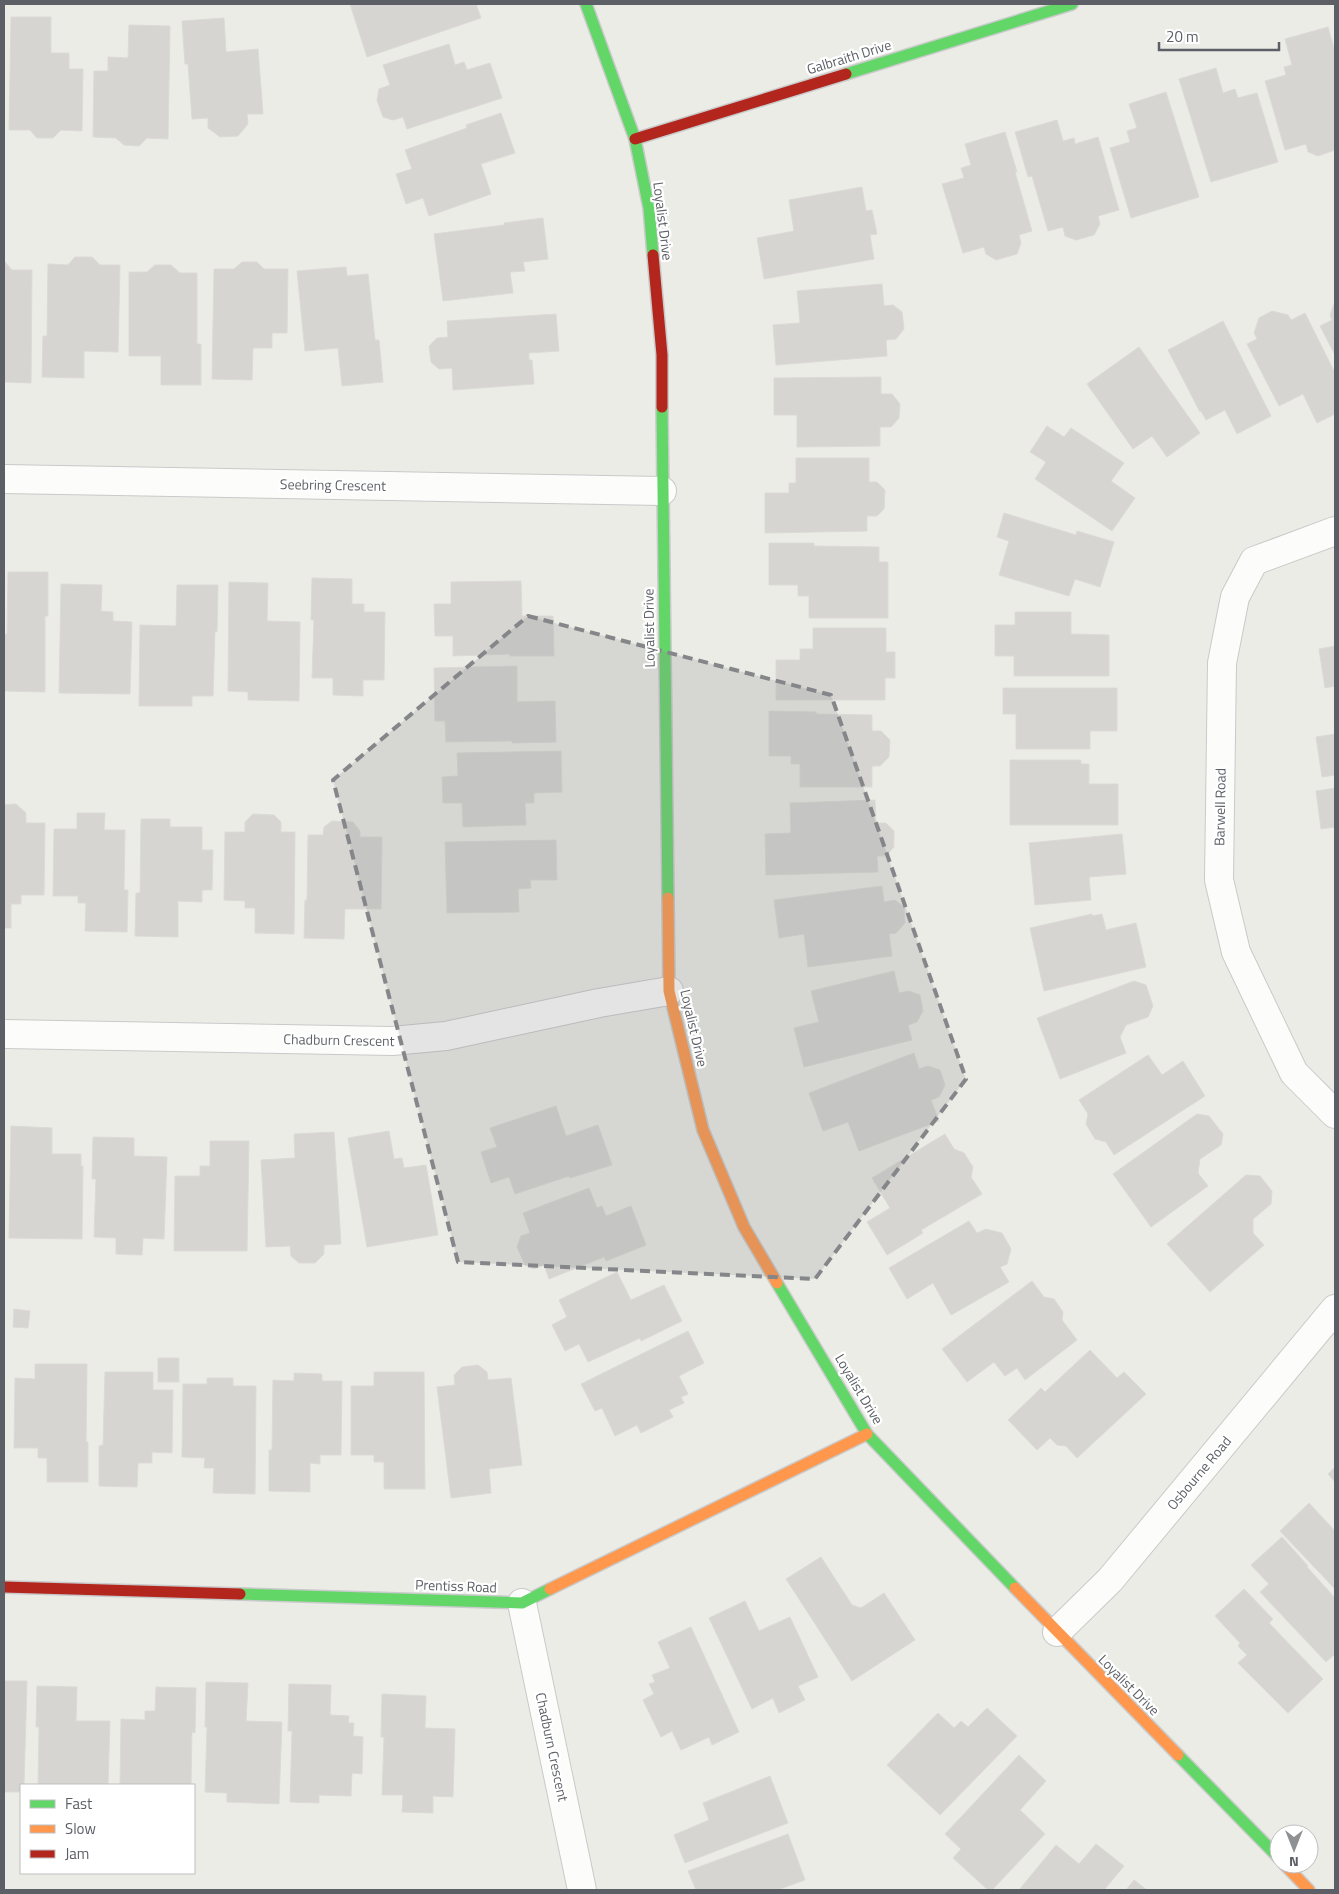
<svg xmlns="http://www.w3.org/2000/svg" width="1339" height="1894" font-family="'Titillium Web',sans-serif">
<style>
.building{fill:#d6d5d2;stroke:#dcdad6}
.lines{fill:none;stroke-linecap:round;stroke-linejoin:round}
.street-casing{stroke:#c9c9c9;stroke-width:30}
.fast-casing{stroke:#c9caca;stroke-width:14}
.slow-casing{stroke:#c9caca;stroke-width:14}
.jam-casing{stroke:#c9caca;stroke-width:14}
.street{stroke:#fcfcfb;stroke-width:28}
.fast{stroke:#63d668;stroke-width:11}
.slow{stroke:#ff974d;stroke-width:11}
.jam{stroke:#b3261e;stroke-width:11}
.marked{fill:#848689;fill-opacity:0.2;stroke:#848689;stroke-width:4;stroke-dasharray:10 6;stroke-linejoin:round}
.labels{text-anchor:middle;stroke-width:4.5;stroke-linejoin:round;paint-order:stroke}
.street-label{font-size:14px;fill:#5c5f65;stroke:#fff}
</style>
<rect width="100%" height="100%" fill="#ecece7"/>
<!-- building -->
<g class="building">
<polygon points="350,4 476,4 481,18 367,57"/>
<polygon points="11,17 51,17 51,53 69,53 69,69 83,69 82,131 61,130 53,138 37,138 30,130 9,130"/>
<polygon points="224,18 226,52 258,49 263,114 247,114 248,124 238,136 220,137 208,128 208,118 192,119 188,64 185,64 182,21"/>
<polygon points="129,25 170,26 168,139 147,138 139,146 124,145 116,138 93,137 94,71 108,71 108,57 128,58"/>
<polygon points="1328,27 1335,52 1335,150 1318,156 1308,152 1306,144 1285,150 1265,81 1286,75 1284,67 1292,65 1285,39"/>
<polygon points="449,44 455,65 464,62 467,70 490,63 502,98 407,129 403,117 393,120 383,117 377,100 379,89 390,85 383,65"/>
<polygon points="1216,68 1223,93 1235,89 1238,98 1257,93 1278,162 1211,182 1179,79"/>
<polygon points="1166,92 1199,197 1131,218 1110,148 1130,142 1127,131 1137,128 1129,104"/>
<polygon points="501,113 515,153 481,164 491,194 429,216 423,198 406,204 396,174 412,169 405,150 467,128 466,125"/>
<polygon points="1057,120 1063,141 1074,138 1075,144 1098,137 1119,210 1098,216 1100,224 1094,235 1076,240 1065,236 1063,227 1048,231 1032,176 1028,177 1015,132"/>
<polygon points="1005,132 1017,172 1015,172 1032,231 1019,235 1021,243 1017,254 996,260 986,254 984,247 963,253 942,184 964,178 961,168 971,165 965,144"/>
<polygon points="862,187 866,211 872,210 877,234 870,235 874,259 764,279 757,238 794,231 789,200"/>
<polygon points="543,218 548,259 523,262 525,271 510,272 513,293 443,301 434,234 504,225 504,223"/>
<polygon points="75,257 92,257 100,265 120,265 118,352 84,351 84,378 42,377 43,336 47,336 48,264 68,265"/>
<polygon points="4,261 12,270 32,270 31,383 4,382"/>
<polygon points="242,262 257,262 264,269 288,269 287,333 272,333 272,348 253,348 252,380 212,379 214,269 234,269"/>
<polygon points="155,265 171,265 180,273 197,273 197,344 201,344 201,385 161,385 161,356 129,356 129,272 147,272"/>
<polygon points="346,267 347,276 368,274 375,340 379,340 383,382 342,386 338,348 305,351 297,271"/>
<polygon points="882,284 884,306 893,305 902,312 904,329 896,339 886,340 887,356 776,365 773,325 800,323 797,291"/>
<polygon points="1335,301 1335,355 1320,326 1332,320 1330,315"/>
<polygon points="1272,311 1288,315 1291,320 1305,313 1335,373 1335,414 1317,423 1303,394 1279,406 1247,344 1257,339 1254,333 1259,318"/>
<polygon points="556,314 559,351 529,353 529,360 532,360 534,384 453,390 452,368 439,369 431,362 429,346 437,338 448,337 447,321"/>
<polygon points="1223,321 1271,416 1237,434 1225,410 1206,420 1201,411 1200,412 1168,350"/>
<polygon points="1139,347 1200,433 1167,457 1152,436 1133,449 1087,384"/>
<polygon points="881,377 881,394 892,394 900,404 899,418 891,427 880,427 880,446 797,447 797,415 774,415 774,378"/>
<polygon points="1047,426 1064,437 1071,428 1124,463 1111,481 1135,498 1112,531 1035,479 1046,462 1030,452"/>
<polygon points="796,458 869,458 869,482 877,482 885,490 884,509 877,516 867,516 867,531 765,533 765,493 789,493 789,483 796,483"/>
<polygon points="1004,513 1076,535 1077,531 1114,542 1100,587 1075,579 1069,596 999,575 1009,541 997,537"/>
<polygon points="769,543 814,543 814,546 879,547 879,562 888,562 888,618 809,618 809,596 798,596 798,585 769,585"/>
<polygon points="8,572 48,572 48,616 45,616 45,692 4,691 4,636 7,633"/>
<polygon points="312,578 352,579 352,604 364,604 364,612 385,612 384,680 363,680 363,696 333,695 333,678 312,678 314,620 311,620"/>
<polygon points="521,581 522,616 553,616 554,656 510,656 509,654 453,656 453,636 435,636 434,604 451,604 451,582"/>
<polygon points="229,582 268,583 267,621 300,622 299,701 248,700 248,692 228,691"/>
<polygon points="61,584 102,585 101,611 113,612 113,621 132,622 130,694 59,693"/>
<polygon points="177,585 218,585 217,632 215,631 213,696 192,696 192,706 139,706 140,625 176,626"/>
<polygon points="1015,612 1071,612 1071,634 1109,635 1109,676 1014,676 1014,656 995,656 995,625 1015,625"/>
<polygon points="813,628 886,628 886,652 895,652 895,678 885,678 885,700 776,700 776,660 800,660 800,649 813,649"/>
<polygon points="1335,646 1335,686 1325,688 1319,649"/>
<polygon points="517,666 517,702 555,701 556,742 512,743 512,741 446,742 445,721 435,721 434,668"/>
<polygon points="1003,688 1117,688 1117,731 1090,731 1090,749 1016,749 1016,714 1003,714"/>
<polygon points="769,711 816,712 816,714 872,715 872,731 881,731 890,740 889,757 880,766 872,766 872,787 800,787 800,764 791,764 791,756 769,756"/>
<polygon points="1335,734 1335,775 1322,777 1316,737"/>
<polygon points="561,751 562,792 534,793 534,803 525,803 526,825 463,827 462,803 443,803 442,777 458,776 457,753"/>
<polygon points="1010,760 1081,760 1081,764 1089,764 1089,784 1118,784 1118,825 1010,825"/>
<polygon points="1335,788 1335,827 1321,829 1316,791"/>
<polygon points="875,800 876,823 886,823 894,831 894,847 886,856 877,856 878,872 766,875 765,834 791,833 790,803"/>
<polygon points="16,804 26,813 26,823 45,823 44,895 21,895 21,904 11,904 11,928 4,928 4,805"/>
<polygon points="77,813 105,813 104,830 125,830 124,890 128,890 127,932 85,931 86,903 78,903 78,896 53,896 54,829 77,829"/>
<polygon points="253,814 274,815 281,822 281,832 295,832 294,934 255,933 255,908 245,908 245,901 224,900 225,832 245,832 245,822"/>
<polygon points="141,819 170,819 170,827 202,827 202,850 213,850 212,890 202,890 202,902 178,901 178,937 135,936 136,893 140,893"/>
<polygon points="332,821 353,822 360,831 360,837 382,837 381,909 345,909 344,939 304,938 305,900 307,900 308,835 323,835 324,827"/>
<polygon points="1122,834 1126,874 1089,877 1091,900 1035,905 1029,843"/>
<polygon points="556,840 557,880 530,880 531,888 518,889 519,912 447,913 445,842"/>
<polygon points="882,886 884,902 895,900 904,907 905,923 896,933 889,934 892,956 808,967 804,934 779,938 774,900"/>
<polygon points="1092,914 1092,916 1102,914 1106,930 1136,923 1146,967 1044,991 1030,928"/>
<polygon points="894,971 899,993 909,991 920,995 923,1011 917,1022 908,1025 912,1040 804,1067 794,1028 819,1022 811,991"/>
<polygon points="1134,981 1146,985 1153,1006 1148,1017 1126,1025 1120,1037 1126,1053 1060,1079 1037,1018"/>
<polygon points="914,1053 919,1069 928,1066 940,1070 945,1085 939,1097 931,1100 939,1121 859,1151 848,1122 823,1131 809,1093"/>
<polygon points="1148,1055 1162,1075 1183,1061 1205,1096 1114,1155 1106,1142 1095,1139 1086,1124 1088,1114 1079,1100"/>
<polygon points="556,1106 566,1136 598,1125 612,1165 570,1178 569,1176 515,1194 509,1177 491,1183 481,1152 497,1147 490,1128"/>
<polygon points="1197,1114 1209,1116 1223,1134 1221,1145 1200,1159 1198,1173 1208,1186 1151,1227 1113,1174"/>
<polygon points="11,1126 52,1128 52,1154 81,1154 81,1166 83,1166 82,1239 9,1238"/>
<polygon points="389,1131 394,1159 402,1158 404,1168 426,1165 438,1235 367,1247 348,1138"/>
<polygon points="334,1132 341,1244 324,1245 324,1254 315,1263 299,1263 291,1256 290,1246 266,1247 261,1160 295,1158 294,1134"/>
<polygon points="945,1134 954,1149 964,1153 973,1167 971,1177 982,1194 921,1230 923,1233 887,1255 867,1222 890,1208 872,1178"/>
<polygon points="93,1137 134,1138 134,1156 167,1157 164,1239 143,1238 142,1255 116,1254 116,1238 94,1237 96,1179 92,1179"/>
<polygon points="210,1141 249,1141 247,1251 174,1251 175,1176 200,1176 200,1166 210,1166"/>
<polygon points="1246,1175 1260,1176 1272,1191 1271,1204 1253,1219 1253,1233 1264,1245 1210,1292 1167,1244"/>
<polygon points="589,1188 597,1208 602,1206 606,1216 631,1206 646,1245 606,1261 604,1257 549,1279 544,1265 534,1269 525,1265 517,1247 521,1236 530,1233 523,1213"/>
<polygon points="969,1221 977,1233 986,1229 1002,1233 1011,1249 1007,1264 1000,1267 1009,1282 951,1315 933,1283 907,1299 889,1268"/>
<polygon points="617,1272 631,1300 664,1285 682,1321 641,1341 640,1338 588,1362 579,1344 565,1351 552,1325 567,1317 559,1300"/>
<polygon points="1032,1281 1044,1297 1054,1299 1063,1312 1062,1320 1077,1340 1025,1380 1017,1368 1005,1376 994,1362 967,1382 942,1349"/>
<polygon points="14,1309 30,1311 28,1328 13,1327"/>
<polygon points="688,1331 704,1363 679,1376 688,1394 681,1397 684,1403 669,1410 673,1417 641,1433 637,1425 615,1436 602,1408 595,1411 581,1384"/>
<polygon points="1090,1350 1117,1378 1124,1372 1146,1394 1077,1458 1066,1446 1057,1445 1050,1438 1037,1450 1008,1420 1041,1388 1045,1392"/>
<rect x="158" y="1358" width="21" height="24"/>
<polygon points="35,1364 87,1364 86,1442 88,1442 88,1482 47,1482 47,1458 38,1458 38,1448 14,1448 15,1378 35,1379"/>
<polygon points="478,1365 487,1372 488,1380 511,1378 522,1465 489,1469 491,1493 451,1498 437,1387 455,1385 454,1375 462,1367"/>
<polygon points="105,1372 153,1372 153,1390 173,1390 172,1453 152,1452 152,1463 138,1463 137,1487 99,1486 99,1446 103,1445"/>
<polygon points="374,1372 424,1372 425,1489 384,1489 384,1462 374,1462 374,1455 351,1455 351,1386 374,1386"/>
<polygon points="294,1373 322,1374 322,1381 342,1381 341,1455 320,1455 320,1464 310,1463 310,1492 269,1491 269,1450 272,1450 273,1380 294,1381"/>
<polygon points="207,1378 233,1378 233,1386 256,1386 255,1494 213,1493 214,1468 204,1468 205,1458 182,1457 183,1384 207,1384"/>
<polygon points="1335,1467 1335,1482 1328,1474"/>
<polygon points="1309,1503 1335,1531 1335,1589 1280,1531"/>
<polygon points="1282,1537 1308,1566 1307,1567 1335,1598 1335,1654 1326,1662 1260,1592 1269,1584 1251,1565"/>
<polygon points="821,1557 852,1605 861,1608 884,1593 915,1640 852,1681 786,1579"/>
<polygon points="1244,1589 1273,1619 1269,1623 1323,1679 1288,1713 1238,1663 1247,1655 1238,1646 1240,1643 1215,1616"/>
<polygon points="745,1601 759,1631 790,1617 818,1677 798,1686 805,1700 779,1713 773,1698 752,1709 709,1618"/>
<polygon points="691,1627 739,1732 712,1745 709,1737 681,1750 672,1731 661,1737 643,1700 654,1694 649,1684 655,1682 652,1675 670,1668 658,1642"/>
<polygon points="4,1681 27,1681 24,1785 21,1785 21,1792 4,1792"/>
<polygon points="206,1682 248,1683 246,1721 282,1722 279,1804 227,1802 227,1793 205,1792 207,1727 205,1727"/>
<polygon points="289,1684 331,1685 330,1715 349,1716 348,1723 354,1723 353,1736 363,1737 362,1774 352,1773 351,1796 319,1795 319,1803 290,1802 292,1731 288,1731"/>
<polygon points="37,1686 77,1687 76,1721 110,1721 108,1785 38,1785 39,1727 36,1727"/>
<polygon points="156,1687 196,1688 195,1733 192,1732 191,1785 120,1785 121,1719 145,1720 145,1711 155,1711"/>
<polygon points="382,1694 426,1696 425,1728 455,1729 453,1797 433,1796 433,1813 402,1812 403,1795 382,1795 384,1737 381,1737"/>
<polygon points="987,1708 1017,1736 940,1815 887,1765 938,1713 954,1728 961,1721 968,1727"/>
<polygon points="1019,1755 1046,1781 1020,1810 1045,1834 992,1890 988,1890 953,1858 961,1849 945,1834"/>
<polygon points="770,1776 788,1823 685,1863 674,1835 709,1820 703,1803"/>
<polygon points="788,1834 805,1880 777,1890 696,1890 688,1871"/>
<polygon points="1096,1844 1124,1866 1104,1890 1019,1890 1056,1845 1079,1864"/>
<polygon points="1134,1880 1147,1890 1126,1890"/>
</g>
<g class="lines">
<defs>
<g id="street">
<polyline points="4,479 662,491"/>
<polyline points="1335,531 1254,561 1235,597 1222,663 1219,880 1236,952 1294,1073 1335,1114"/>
<polyline points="4,1034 392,1041 446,1036 599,1003 669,991"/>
<polyline points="522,1603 582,1890"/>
<polyline points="1057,1632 1110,1580 1335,1309"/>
</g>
<g id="fast">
<polyline points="586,4 635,139 649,208 653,255"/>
<polyline points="846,74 1072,4"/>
<polyline points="662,407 668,898"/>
<polyline points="777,1283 867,1434 1015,1588"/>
<polyline points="240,1594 522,1603 550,1589"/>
<polyline points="1178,1755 1279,1858"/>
</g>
<g id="slow">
<polyline points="668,898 669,991 703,1130 744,1227 777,1283"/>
<polyline points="1015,1588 1178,1755"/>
<polyline points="550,1589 867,1434"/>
<polyline points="1284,1864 1309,1890"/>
</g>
<g id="jam">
<polyline points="635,139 846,74"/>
<polyline points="653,255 662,355 662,407"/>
<polyline points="4,1587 240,1594"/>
</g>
</defs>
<!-- street casing -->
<use href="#street" class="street-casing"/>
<!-- fast casing -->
<use href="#fast" class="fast-casing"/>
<!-- slow casing -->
<use href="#slow" class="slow-casing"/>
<!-- jam casing -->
<use href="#jam" class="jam-casing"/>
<!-- street -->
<use href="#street" class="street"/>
<!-- fast -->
<use href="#fast" class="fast"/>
<!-- slow -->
<use href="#slow" class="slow"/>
<!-- jam -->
<use href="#jam" class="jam"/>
</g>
<!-- marked area -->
<path class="marked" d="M 528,616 L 831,695 L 966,1079 L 815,1279 L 458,1262 L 333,780 Z"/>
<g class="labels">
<!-- street labels -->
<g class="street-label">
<text transform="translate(849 57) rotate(-17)" y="5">Galbraith Drive</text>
<text transform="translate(663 221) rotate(83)" y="5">Loyalist Drive</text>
<text transform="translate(333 485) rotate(1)" y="5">Seebring Crescent</text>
<text transform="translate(649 628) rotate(-91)" y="5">Loyalist Drive</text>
<text transform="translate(1220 807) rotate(-89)" y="5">Barwell Road</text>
<text transform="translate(694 1028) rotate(77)" y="5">Loyalist Drive</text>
<text transform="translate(339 1040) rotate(1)" y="5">Chadburn Crescent</text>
<text transform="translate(859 1389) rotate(59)" y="5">Loyalist Drive</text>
<text transform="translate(1199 1473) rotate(-50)" y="5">Osbourne Road</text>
<text transform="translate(456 1586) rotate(2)" y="5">Prentiss Road</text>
<text transform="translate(1129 1685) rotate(45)" y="5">Loyalist Drive</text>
<text transform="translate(552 1747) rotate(78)" y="5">Chadburn Crescent</text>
</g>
</g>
<!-- border -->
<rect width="1339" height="1894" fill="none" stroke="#5c5f65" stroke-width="10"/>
<!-- legend -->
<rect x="20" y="1784" width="175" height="90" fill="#ffffff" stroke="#bebfc1"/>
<rect x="30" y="1800" width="25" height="8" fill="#63d668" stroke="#bebfc1"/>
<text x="65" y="1809" font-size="15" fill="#5c5f65">Fast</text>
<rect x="30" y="1825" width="25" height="8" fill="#ff974d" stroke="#bebfc1"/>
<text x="65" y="1834" font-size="15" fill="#5c5f65">Slow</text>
<rect x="30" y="1850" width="25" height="8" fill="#b3261e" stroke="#bebfc1"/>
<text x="65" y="1859" font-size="15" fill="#5c5f65">Jam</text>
<!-- north arrow -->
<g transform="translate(1294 1849) rotate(180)"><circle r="24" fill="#ffffff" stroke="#bebfc1"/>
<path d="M0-4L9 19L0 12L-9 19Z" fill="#8e9092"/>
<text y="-8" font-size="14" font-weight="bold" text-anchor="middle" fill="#5c5f65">N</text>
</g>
<!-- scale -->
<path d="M1159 42v8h120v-8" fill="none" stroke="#5c5f65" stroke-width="2.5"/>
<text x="1166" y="42" font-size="15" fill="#5c5f65" stroke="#ffffff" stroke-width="4" paint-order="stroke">20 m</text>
</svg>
